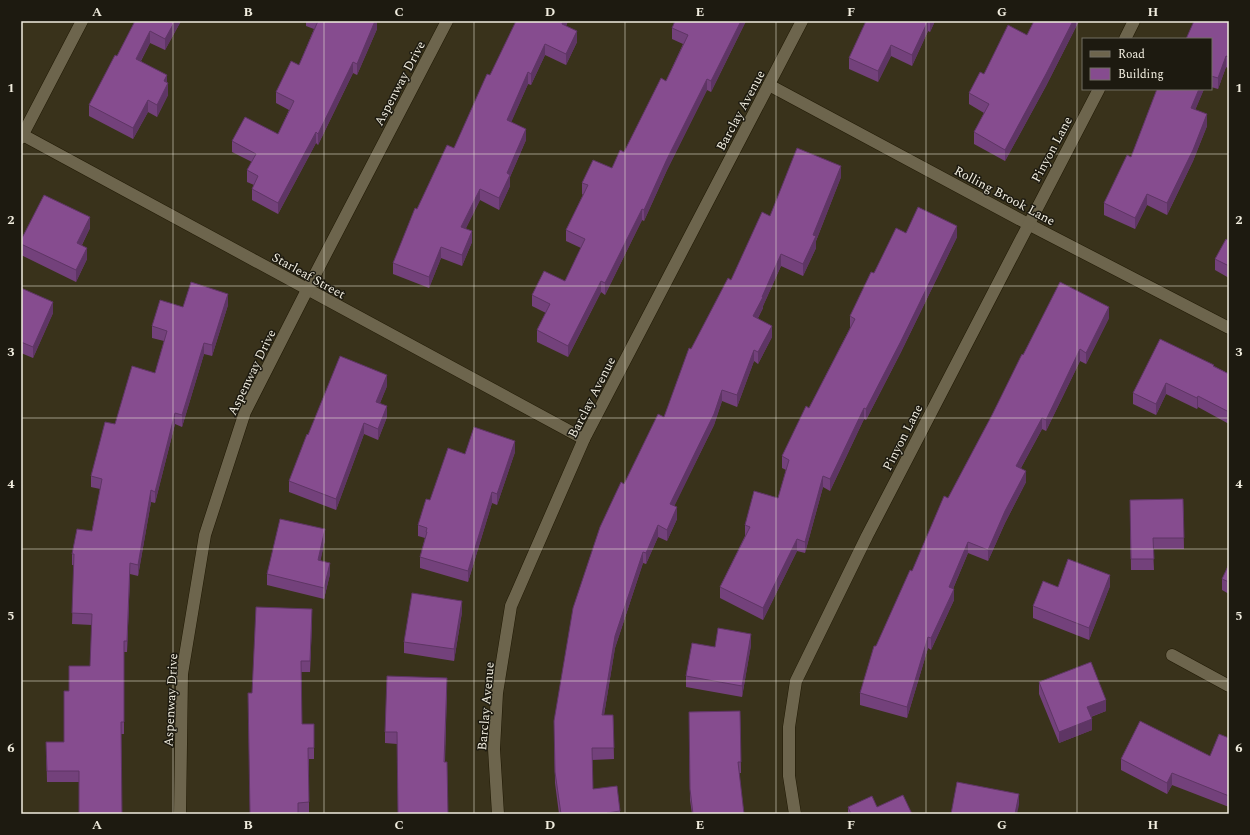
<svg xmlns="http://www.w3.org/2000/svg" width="1250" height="835" font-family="Spectral,serif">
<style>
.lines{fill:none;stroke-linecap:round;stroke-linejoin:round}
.minor-casing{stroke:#201904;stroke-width:13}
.secondary-casing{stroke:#201904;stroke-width:13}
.minor{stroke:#6d654d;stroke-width:12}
.secondary{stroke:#6d654d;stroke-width:12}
.wall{fill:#73417b}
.shaded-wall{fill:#5e3564}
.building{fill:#864c8f;stroke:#5e3564}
.grid{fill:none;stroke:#f1eddf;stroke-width:1;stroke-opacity:0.55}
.labels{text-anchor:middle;stroke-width:3;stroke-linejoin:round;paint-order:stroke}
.street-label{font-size:13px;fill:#f1eddf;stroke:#1d1a10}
.neatline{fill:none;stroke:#f1eddf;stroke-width:1.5}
.grid-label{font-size:13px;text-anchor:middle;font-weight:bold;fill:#f1eddf}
</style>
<rect width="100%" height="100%" fill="#39321b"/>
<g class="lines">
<defs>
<g id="minor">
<polyline points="1125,39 1134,21"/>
<polyline points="769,85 1028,224 1229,328"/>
<polyline points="21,134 584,439"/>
<polyline points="1172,655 1229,686"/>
<polyline points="180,814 182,674 205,535 245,412 307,290 447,21"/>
<polyline points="498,814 494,749 497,693 511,606 584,439 802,21"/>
<polyline points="795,814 789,776 789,727 796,681 867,536 1099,89"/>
</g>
<polyline id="secondary" points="21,138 82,21"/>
</defs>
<!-- minor casing -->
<use href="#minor" class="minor-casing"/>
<!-- secondary casing -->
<use href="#secondary" class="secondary-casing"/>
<!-- minor -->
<use href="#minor" class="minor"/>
<!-- secondary -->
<use href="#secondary" class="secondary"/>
</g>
<!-- wall -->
<g class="wall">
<polygon points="135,21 181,21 165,50 150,43 141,61 167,83 168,95 157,117 148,112 133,139 89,116 89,105 117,56"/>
<polygon points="306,21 377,21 377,29 357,75 353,73 318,145 316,143 278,214 252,200 252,189 254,185 247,182 247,170 252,162 232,152 232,141 278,134 289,110 276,103 276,92 299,65 314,29 306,26"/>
<polygon points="568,21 566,26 577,42 566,65 545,55 531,85 528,84 511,122 526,140 510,177 510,186 499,210 480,200 466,228 472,242 462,266 441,258 429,288 393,274 393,263 417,209 454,148 490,75"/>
<polygon points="746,21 711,92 707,90 667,170 644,221 642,220 605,295 601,292 568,357 537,342 537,330 546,313 532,306 532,295 565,281 581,248 566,241 566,230 583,195 582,194 582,183 612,168 624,152 666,81 683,44 672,39 672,28"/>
<polygon points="866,21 935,21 930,32 928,31 912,66 891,56 878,82 849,69 849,58"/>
<polygon points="1034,21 1079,21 1046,86 1005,161 974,144 974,132 984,113 969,104 969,93 984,74 1027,35"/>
<polygon points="1229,21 1229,69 1226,67 1218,89 1211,87 1211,39"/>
<polygon points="1157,89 1204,89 1195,110 1207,126 1193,161 1167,215 1147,205 1135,229 1104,215 1104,203 1131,157"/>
<polygon points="841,177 816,241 816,248 803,276 781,266 763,306 763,308 758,318 772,337 758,364 754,361 737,407 722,401 714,425 674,506 677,519 667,541 658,537 646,564 643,563 615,648 604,715 613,715 614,759 592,760 593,789 620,811 620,814 559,814 555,783 554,721 624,484 664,417 691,349 731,280 770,216"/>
<polygon points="90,228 82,245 87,259 76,282 21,255 21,240"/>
<polygon points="906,233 957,237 901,352 866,420 864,419 830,491 823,487 805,553 797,551 763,620 720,598 720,587 745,536 745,525 778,498 786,470 782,468 782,456 809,408 850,328 850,316 874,273"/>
<polygon points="1229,241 1229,278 1215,270 1215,259"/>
<polygon points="21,288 53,313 33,358 21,353"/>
<polygon points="228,305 212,356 204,354 182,427 175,424 155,503 151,502 138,576 130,574 127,652 124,652 124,734 121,734 79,782 47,782 46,742 64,742 69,691 90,666 92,625 72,624 74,565 72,565 72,554 92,531 100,489 91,487 91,476 115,424 155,373 164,341 152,338 152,326 183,307"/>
<polygon points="1109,318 1086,364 1080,361 1046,431 1042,429 1021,468 1026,482 1005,523 988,561 968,553 953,589 954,600 931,650 928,648 907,718 860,705 860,693 876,646 948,498 992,415 1023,355"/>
<polygon points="1214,366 1229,374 1229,424 1198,407 1197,409 1166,394 1156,415 1133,404 1133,393"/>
<polygon points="387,386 380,403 387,417 378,440 364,434 336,510 289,492 289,481 308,435"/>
<polygon points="515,452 497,505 492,503 468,582 420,568 420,557 425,538 418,536 418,525 430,500 465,454"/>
<polygon points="1183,499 1184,549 1153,549 1154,570 1131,570 1130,500"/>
<polygon points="325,540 320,561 330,574 324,599 267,585 267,574"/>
<polygon points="1229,564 1229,594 1222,590 1222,579"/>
<polygon points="1110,586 1089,640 1033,618 1033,606"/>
<polygon points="462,612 454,661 404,653 404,642"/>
<polygon points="312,620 310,672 301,672 302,724 314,724 314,759 309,759 309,814 298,814 252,693"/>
<polygon points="751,645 742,697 686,687 686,676 715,647"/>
<polygon points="1039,682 1106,711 1091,717 1092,730 1059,743 1039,694"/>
<polygon points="447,689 445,762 397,744 385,743 385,732"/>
<polygon points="740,711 741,773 739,773 744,814 692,814 690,800 689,712"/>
<polygon points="1229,738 1229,807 1172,785 1167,794 1121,770 1121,759 1210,756"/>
<polygon points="848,807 877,807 912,814 848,814"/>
</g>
<!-- shaded-wall -->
<g class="shaded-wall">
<polygon points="175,21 181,21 165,50 165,39"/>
<polygon points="375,21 377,21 377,29 357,75 357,64"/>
<polygon points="563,21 568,21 562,35 562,24"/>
<polygon points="741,21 746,21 711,92 711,81"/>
<polygon points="928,21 928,31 912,66 912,55"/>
<polygon points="930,21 935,21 930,32"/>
<polygon points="1073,21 1079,21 1046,86 1005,161 1005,150"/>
<polygon points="150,31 150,43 136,70 136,59"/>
<polygon points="577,31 577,42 566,65 566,54"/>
<polygon points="545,44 545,55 531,85 531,74"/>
<polygon points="891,45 891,56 878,82 878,71"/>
<polygon points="1226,56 1226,67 1218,89 1218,78"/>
<polygon points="353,62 353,73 318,145 318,134"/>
<polygon points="528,72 528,84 507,132 507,120"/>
<polygon points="167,75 167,86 164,81"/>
<polygon points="707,79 707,90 667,170 644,221 644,210 667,159"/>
<polygon points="168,83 168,95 157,117 157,105"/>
<polygon points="1199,89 1204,89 1191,120 1191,108"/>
<polygon points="148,100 148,112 133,139 133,128"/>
<polygon points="1207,114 1207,126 1193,161 1167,215 1167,203"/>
<polygon points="526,129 526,140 510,177 510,186 499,210 499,198 507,173"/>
<polygon points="316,132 316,143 278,214 278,203"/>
<polygon points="841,166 841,177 816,241 816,248 803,276 803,264 813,235"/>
<polygon points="480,189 480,200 461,238 461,227"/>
<polygon points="1147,194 1147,205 1135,229 1135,218"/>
<polygon points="642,209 642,220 605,295 605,283"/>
<polygon points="90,217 90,228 77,254 77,243"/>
<polygon points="957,226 957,237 901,352 866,420 866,409"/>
<polygon points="472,231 472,242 462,266 462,255"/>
<polygon points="441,247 441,258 429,288 429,277"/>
<polygon points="87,248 87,259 76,282 76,270"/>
<polygon points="781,254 781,266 763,306 763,308 753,327 753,316"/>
<polygon points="601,281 601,292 568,357 568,346"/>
<polygon points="228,294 228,305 212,356 212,345"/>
<polygon points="53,302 53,313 33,358 33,347"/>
<polygon points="1109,307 1109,318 1086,364 1086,353"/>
<polygon points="772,326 772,337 758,364 758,352"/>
<polygon points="204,343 204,354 182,427 182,415"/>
<polygon points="1080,349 1080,361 1046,431 1046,420"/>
<polygon points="754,350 754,361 737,407 737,395"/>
<polygon points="387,375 387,386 376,413 376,402"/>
<polygon points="1166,383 1166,394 1156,415 1156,404"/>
<polygon points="722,390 722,401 714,425 670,515 670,504"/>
<polygon points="1198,396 1198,407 1197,409 1197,398"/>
<polygon points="387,406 387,417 378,440 378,429"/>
<polygon points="864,408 864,419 830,491 830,479"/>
<polygon points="175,413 175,424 155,503 155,492"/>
<polygon points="1042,418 1042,429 1016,477 1016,466"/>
<polygon points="364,423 364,434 336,510 336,499"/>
<polygon points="515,441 515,452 497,505 497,494"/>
<polygon points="1026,471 1026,482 1005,523 988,561 988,550 1005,511"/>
<polygon points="823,476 823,487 805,553 805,542"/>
<polygon points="151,490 151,502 138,576 138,565"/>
<polygon points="492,492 492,503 468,582 468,571"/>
<polygon points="677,507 677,519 667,541 667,530"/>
<polygon points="658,525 658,537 646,564 646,553"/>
<polygon points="325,529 325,540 318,572 318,560"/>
<polygon points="797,539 797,551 763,620 763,608"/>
<polygon points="968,542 968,553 949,598 949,587"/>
<polygon points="643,552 643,563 615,648 602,727 602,715 615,636"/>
<polygon points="130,563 130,574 127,652 127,641"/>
<polygon points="330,563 330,574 324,599 324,588"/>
<polygon points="1110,575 1110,586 1089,640 1089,628"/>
<polygon points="954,589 954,600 931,650 931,638"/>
<polygon points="462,601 462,612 454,661 454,649"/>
<polygon points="312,609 312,620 310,672 310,661"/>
<polygon points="751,634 751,645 742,697 742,686"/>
<polygon points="928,637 928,648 907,718 907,707"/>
<polygon points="1106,700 1106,711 1087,718 1087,707"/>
<polygon points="1092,719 1092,730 1059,743 1059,732"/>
<polygon points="1172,773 1172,785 1167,794 1167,783"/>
<polygon points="1019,794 1019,805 1017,814 1015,814"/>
</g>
<!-- building -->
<g class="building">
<polygon points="135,21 175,21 165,39 150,31 136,59 167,75 164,81 168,83 157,105 148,100 133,128 89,105 115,55 117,56"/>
<polygon points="318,21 375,21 357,64 353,62 318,134 316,132 278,203 252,189 258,176 247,170 256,154 232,141 245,117 278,134 294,101 276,92 291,61 299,65"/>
<polygon points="516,21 563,21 562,24 577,31 566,54 545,44 531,74 528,72 507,120 526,129 507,173 510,175 499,198 480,189 461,227 472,231 462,255 441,247 429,277 393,263 415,208 417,209 447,145 454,148 487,74 490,75"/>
<polygon points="675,21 741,21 711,81 707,79 667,159 644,210 642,209 605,283 601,281 568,346 537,330 550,304 532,295 544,271 565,281 585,239 566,230 588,185 582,183 593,160 612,168 620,150 624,152 661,78 666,81 688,35 672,28"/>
<polygon points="866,21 928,21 912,55 891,45 878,71 849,58"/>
<polygon points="1034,21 1073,21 1046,74 1005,150 974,132 989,104 969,93 980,72 984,74 1008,25 1027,35"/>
<polygon points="1194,21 1229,21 1229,57 1226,56 1218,78 1211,76 1211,39 1186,39"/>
<polygon points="1157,89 1199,89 1191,108 1207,114 1193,150 1167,203 1147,194 1135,218 1104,203 1127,155 1131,157"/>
<polygon points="797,148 841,166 813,235 816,236 803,264 781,254 762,297 763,297 753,316 772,326 758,352 754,350 737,395 722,390 714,414 670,504 677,507 667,530 658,525 646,553 643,552 615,636 602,715 613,715 614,748 592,748 593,789 617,786 620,811 607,813 607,814 561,814 555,772 554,721 573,608 600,527 621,482 624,484 658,414 664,417 689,348 691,349 728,278 731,280 762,212 770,216"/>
<polygon points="44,195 90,217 77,243 87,248 76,270 21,244 21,240"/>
<polygon points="918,207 957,226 901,341 866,409 864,408 830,479 823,476 805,542 797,539 763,608 720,587 750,527 745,525 754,491 778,498 789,460 782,456 806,406 809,408 855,319 850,316 871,272 874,273 896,228 906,233"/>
<polygon points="1226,239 1229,241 1229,266 1215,259"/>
<polygon points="191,282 228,294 212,345 204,343 182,415 175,413 155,492 151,490 138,565 130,563 127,641 124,641 124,722 121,722 122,814 79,814 79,771 47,771 46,742 64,742 64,691 69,691 69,666 90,666 92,614 72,613 74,554 72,554 77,529 92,531 102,479 91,476 105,422 115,424 132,366 155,373 167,331 152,326 160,300 183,307"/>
<polygon points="1060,282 1109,307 1086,353 1080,349 1046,420 1042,418 1016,466 1026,471 1005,511 988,550 968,542 949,587 954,589 931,638 928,637 907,707 860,693 874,646 876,646 910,570 912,571 944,496 948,498 992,415 1022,354 1023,355"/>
<polygon points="21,288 53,302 33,347 21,342"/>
<polygon points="1160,339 1214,365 1213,366 1229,374 1229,412 1198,396 1197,398 1166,383 1156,404 1133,393"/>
<polygon points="340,356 387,375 376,402 387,406 378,429 364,423 336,499 289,481 307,434 308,435"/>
<polygon points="474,427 515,441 497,494 492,492 468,571 420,557 427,532 426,532 427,528 418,525 426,499 430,500 448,448 465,454"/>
<polygon points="1183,499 1184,538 1153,538 1154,559 1131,559 1130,500"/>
<polygon points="280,519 325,529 318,560 330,563 324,588 267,574"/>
<polygon points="1068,559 1110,575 1089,628 1033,606 1043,581 1058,587"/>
<polygon points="1229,564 1229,582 1222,579"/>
<polygon points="412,593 462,601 454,649 404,642"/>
<polygon points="256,607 312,609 310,661 301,661 302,724 314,724 314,748 308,748 309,802 298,803 298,814 250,814 248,693 252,693"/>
<polygon points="718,628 751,634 742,686 686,676 692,643 715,647"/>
<polygon points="1091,662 1106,700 1087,707 1092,719 1059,732 1039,682"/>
<polygon points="387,676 447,678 444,762 447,762 448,814 398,814 397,732 385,732"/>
<polygon points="740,711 741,762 738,762 744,814 693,814 690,789 689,712"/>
<polygon points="1140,721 1210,756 1219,734 1229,738 1229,796 1172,773 1167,783 1121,759"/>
<polygon points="957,782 1019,794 1015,814 951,814"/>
<polygon points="903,795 912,814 851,814 848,807 872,796 877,807"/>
</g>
<!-- grid -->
<path class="grid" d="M 173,21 L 173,814M 324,21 L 324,814M 474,21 L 474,814M 625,21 L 625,814M 776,21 L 776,814M 926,21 L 926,814M 1077,21 L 1077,814M 21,154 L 1229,154M 21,286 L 1229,286M 21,418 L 1229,418M 21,549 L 1229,549M 21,681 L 1229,681"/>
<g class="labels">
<!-- street labels -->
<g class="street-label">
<text transform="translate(399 83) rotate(-62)" y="5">Aspenway Drive</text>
<text transform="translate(740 110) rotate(-62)" y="5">Barclay Avenue</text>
<text transform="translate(1051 149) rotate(-62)" y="5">Pinyon Lane</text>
<text transform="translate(1005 195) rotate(28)" y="5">Rolling Brook Lane</text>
<text transform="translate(309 275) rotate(29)" y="5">Starleaf Street</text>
<text transform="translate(251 372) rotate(-64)" y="5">Aspenway Drive</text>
<text transform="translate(591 397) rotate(-63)" y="5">Barclay Avenue</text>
<text transform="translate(902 437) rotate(-63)" y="5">Pinyon Lane</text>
<text transform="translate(170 700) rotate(-87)" y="5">Aspenway Drive</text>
<text transform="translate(485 706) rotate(-85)" y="5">Barclay Avenue</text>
</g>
</g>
<!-- border -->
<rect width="1250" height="835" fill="none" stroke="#1d1a10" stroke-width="44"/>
<!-- legend -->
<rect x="1082" y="38" width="130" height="52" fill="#1d1a10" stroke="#726e63"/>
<rect x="1090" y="51" width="20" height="6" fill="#6d654d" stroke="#726e63"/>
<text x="1118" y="58" font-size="12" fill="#f1eddf">Road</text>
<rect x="1090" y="68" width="20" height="12" fill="#864c8f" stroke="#726e63"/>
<text x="1118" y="78" font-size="12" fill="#f1eddf">Building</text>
<rect x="22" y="22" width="1206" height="791" class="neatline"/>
<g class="grid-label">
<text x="97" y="16">A</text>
<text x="248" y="16">B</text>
<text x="399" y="16">C</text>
<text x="550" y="16">D</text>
<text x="700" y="16">E</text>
<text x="851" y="16">F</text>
<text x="1002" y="16">G</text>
<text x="1153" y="16">H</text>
<text x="11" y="92">1</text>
<text x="1239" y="92">1</text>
<text x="11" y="224">2</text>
<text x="1239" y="224">2</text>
<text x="11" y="356">3</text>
<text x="1239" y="356">3</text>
<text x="11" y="488">4</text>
<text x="1239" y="488">4</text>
<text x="11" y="620">5</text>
<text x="1239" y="620">5</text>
<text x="11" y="752">6</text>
<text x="1239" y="752">6</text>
<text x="97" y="829">A</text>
<text x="248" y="829">B</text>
<text x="399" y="829">C</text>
<text x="550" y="829">D</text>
<text x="700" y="829">E</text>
<text x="851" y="829">F</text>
<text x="1002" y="829">G</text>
<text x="1153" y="829">H</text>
</g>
</svg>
